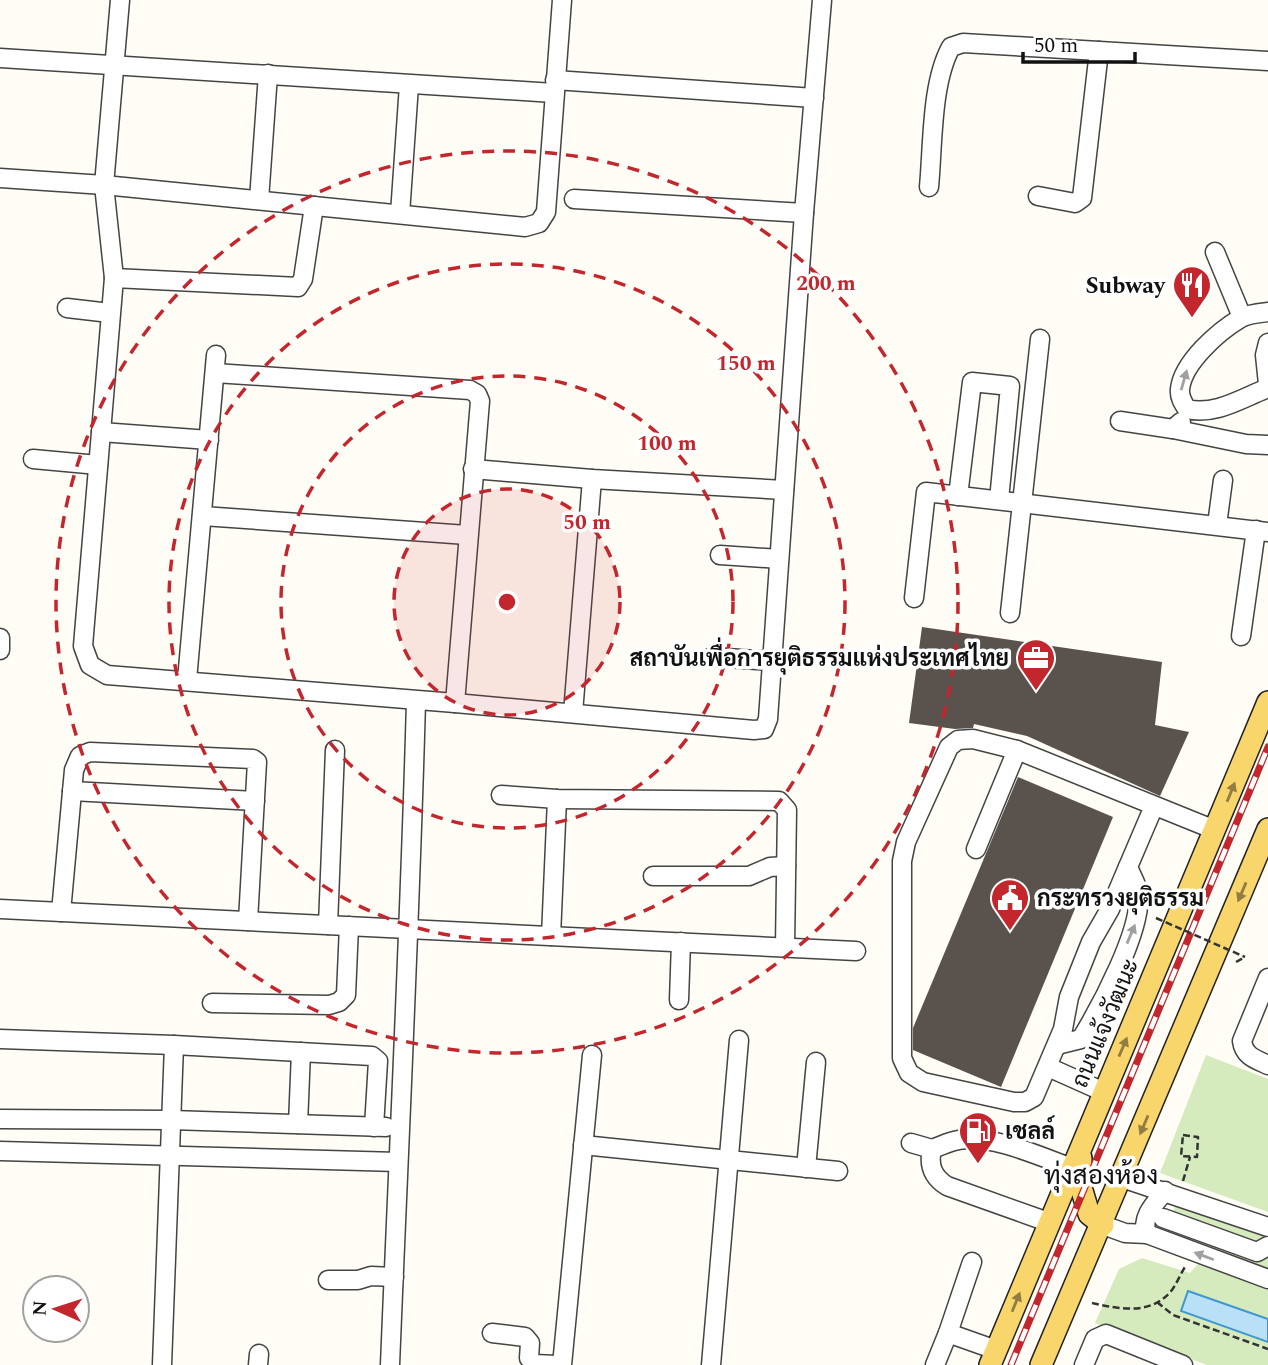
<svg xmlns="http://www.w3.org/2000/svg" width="1268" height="1365" font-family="Spectral,Sarabun,serif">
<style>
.green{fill:#d5ebbd}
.water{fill:#b9e0f7;stroke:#3f96cf;stroke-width:2}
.building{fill:#5a524d}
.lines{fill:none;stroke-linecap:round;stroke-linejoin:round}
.minor-casing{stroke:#444;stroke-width:21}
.major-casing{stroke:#222;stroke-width:24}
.path{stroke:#333;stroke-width:2.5;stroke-dasharray:7 3.5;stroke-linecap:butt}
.minor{stroke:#fff;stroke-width:18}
.major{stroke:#f9d66b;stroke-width:21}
.rail-casing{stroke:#c4262e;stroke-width:7}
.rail{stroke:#fff;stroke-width:4.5;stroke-dasharray:13;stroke-linecap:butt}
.path-bridge{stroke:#333;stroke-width:2.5;stroke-dasharray:7 3.5;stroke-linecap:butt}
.oneway{fill:#a0a0a0}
.oneway2{fill:#917d42}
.ring{fill:none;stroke:#c4262e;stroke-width:3.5;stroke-dasharray:12 9}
.labels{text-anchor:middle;stroke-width:7;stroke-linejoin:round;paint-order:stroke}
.poi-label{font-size:23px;font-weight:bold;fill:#111;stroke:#fff;text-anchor:end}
.street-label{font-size:23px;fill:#111;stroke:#fff}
.quarter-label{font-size:26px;fill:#111;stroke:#fff}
.centre{fill:#c4262e;stroke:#fff;stroke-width:3.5}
.ring-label{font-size:21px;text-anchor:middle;font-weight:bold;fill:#c4262e;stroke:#fff;stroke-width:7;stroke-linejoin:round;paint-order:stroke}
</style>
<rect width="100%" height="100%" fill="#fffdf5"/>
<!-- green -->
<g class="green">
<polygon points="1206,1055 1268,1079 1268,1212 1160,1173"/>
<polygon points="1176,1204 1268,1237 1268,1270 1166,1233"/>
<polygon points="1142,1258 1190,1273 1199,1263 1268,1288 1268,1365 1207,1365 1095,1323 1119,1269"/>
</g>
<!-- water -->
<polygon class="water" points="1188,1291 1268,1319 1268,1342 1181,1311"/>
<!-- building -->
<g class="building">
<polygon points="922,627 1162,662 1155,725 1189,732 1160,796 1027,736 974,724 973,728 955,729 909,723"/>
<polygon points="1018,777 1113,817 1001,1087 913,1050 913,1028"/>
</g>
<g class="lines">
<defs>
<g id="minor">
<polyline points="0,58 554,93"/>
<polyline points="555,80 814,98"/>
<polyline points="0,178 104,185 525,227 539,223 546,212 562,0"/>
<path d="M 929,187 C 933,145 931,83 951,47 L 963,43 L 1099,51"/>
<polyline points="1038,196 1075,203 1082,198 1099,51 1268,61"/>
<polyline points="574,199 804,213"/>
<polyline points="259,200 268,74"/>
<polyline points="314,206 303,279 298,287 114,278 83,646 90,665 107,675 455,703 754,730 764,729 768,719 804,213 822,0"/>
<polyline points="400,214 409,85"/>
<polyline points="1215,252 1242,317"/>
<polyline points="114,278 104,185 120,0"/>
<polyline points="67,308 110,313"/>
<path d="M 1268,312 C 1259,313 1248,314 1241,318 C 1219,331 1183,362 1180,389 C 1179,397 1183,403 1187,409 C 1215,416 1242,398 1268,388"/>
<polyline points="1268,343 1265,355 1268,384"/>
<polyline points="215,373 470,390 477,394 480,401 455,703"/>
<polyline points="1120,421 1173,429 1181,422"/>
<polyline points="1173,429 1246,444 1268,445"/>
<polyline points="101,432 209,440"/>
<polyline points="33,459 98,465"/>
<polyline points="473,469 592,479 784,490"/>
<polyline points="958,496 972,382 1010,386 999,500"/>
<polyline points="203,516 467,535"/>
<polyline points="1217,525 1223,480"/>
<polyline points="720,555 779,559"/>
<polyline points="914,598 926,492 1268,532"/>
<polyline points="1010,613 1040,339"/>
<polyline points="1241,636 1256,530"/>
<polyline points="0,638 0,650"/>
<polyline points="712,657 773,661"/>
<polyline points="187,680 216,355"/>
<polyline points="573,713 592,479"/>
<polyline points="72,791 255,801"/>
<polyline points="501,795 557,799 779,801 787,810 785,947"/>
<polyline points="1154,806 1110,909 1091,942 1069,997 1063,1029 1034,1097 1025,1102 1014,1102 923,1082 909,1073 902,1058 902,861 906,842 949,747 958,740 973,739 1017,750 1215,830"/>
<polyline points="976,849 1017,750"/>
<polyline points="653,876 749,876 770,867 786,866"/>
<polyline points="0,909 856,951"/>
<polyline points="61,912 74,770 80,756 90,752 253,759 257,762 248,921"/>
<polyline points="328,925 335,750"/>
<polyline points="551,936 557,799"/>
<path d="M 1268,978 L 1242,1041 C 1244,1056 1255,1059 1268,1065"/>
<polyline points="679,1000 681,942"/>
<polyline points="212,1003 329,1005 339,1002 346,995 349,926"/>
<polyline points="0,1039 174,1045 372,1056 378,1061 374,1127"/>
<path d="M 1057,1045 L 1081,1039 C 1100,1008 1144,927 1138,892 C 1137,884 1131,875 1128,867"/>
<polyline points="1048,1067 1104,1092"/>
<polyline points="0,1119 171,1120 386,1127"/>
<polyline points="298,1124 301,1052"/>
<path d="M 911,1143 L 932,1149 C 928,1166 933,1177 947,1186 L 1048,1222"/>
<polyline points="583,1145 838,1171"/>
<path d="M 932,1149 C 941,1146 950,1141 959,1140 C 992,1134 1041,1157 1072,1168"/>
<polyline points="0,1151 398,1162"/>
<polyline points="806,1168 816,1062"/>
<polyline points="1122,1178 1268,1227"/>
<polyline points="1163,1218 1257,1252 1268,1246"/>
<polyline points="1103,1225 1125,1233 1147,1234 1268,1279"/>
<path d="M 1147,1234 C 1140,1218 1155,1203 1165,1191"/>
<polyline points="328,1280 358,1280 371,1276 394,1277"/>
<polyline points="492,1333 525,1337 530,1343 529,1358 534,1364 557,1365"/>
<polyline points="948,1333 972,1262"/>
<polyline points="162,1365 174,1045"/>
<polyline points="258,1365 259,1354"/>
<path d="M 390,1365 C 399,1144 410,922 416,701"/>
<polyline points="562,1365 592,1055"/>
<polyline points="711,1365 739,1040"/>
<polyline points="935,1365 948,1333 996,1350"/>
<polyline points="1084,1365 1095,1339 1106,1334 1183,1365"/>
</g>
<g id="major">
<polyline points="1081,1158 1080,1184 1089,1214 1103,1225"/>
<polyline points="990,1365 1268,702"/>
<polyline points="1041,1365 1268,829"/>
</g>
</defs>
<!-- minor casing -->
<use href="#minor" class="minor-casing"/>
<!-- major casing -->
<use href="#major" class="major-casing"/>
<!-- path -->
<g class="path">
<polyline points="1236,962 1245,957"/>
<polygon points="1183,1135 1198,1137 1197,1157 1181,1156"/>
<polyline points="1183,1181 1190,1157"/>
<polyline points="1157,1302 1173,1315 1268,1349"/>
<path d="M 1092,1303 C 1120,1309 1151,1316 1172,1290 C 1177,1283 1181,1273 1186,1265"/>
</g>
<!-- minor -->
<use href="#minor" class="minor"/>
<!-- major -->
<use href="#major" class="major"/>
<defs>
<polyline id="rail" points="1011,1365 1268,747"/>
</defs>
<!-- rail casing -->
<use href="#rail" class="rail-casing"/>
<!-- rail -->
<use href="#rail" class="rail"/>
<!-- path-bridge -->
<polyline class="path-bridge" points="1156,918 1245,957"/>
</g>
<!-- one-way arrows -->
<defs><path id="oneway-solid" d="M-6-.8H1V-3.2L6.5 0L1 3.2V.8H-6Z" transform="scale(1.75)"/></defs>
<g class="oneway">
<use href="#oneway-solid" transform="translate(1184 380) rotate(-74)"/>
<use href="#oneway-solid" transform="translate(1131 934) rotate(-67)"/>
<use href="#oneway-solid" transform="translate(1204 1256) rotate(-159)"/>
</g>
<g class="oneway2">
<use href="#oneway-solid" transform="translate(1231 792) rotate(-68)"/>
<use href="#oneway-solid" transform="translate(1242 892) rotate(113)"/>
<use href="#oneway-solid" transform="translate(1123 1047) rotate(-67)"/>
<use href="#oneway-solid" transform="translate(1144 1125) rotate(113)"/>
<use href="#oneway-solid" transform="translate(1016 1302) rotate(-68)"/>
</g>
<!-- distance rings -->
<circle cx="507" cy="602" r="113" fill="#c4262e" fill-opacity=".12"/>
<g class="ring">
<circle cx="507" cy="602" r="113"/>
<circle cx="507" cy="602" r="226"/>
<circle cx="507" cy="602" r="338"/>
<circle cx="507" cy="602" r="451"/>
</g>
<!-- icons -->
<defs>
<symbol id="restaurant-pin" viewBox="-11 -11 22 30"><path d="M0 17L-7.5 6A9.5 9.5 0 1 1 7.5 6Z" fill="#c4262e" stroke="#fff"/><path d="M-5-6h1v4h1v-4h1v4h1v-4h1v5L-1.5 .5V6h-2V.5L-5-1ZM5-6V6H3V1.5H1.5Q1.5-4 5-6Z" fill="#fff"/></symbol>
<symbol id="office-pin" viewBox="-11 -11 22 30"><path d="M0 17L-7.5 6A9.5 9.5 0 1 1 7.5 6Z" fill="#c4262e" stroke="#fff"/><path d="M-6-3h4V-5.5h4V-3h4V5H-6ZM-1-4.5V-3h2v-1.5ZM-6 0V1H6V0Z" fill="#fff"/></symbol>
<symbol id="civic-pin" viewBox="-11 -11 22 30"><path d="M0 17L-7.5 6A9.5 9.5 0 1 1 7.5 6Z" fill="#c4262e" stroke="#fff"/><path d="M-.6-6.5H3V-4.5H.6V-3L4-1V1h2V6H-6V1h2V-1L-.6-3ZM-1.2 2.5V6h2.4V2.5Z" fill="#fff"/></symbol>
<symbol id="fuel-pin" viewBox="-11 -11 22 30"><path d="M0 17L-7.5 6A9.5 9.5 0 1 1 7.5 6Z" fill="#c4262e" stroke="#fff"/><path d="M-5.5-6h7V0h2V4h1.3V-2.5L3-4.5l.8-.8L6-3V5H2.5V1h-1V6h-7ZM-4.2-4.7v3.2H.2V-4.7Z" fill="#fff"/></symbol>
</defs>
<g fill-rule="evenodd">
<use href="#restaurant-pin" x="1170" y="263" width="44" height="60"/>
<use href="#office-pin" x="1014" y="636" width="44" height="60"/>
<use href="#civic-pin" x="988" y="876" width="44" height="60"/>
<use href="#fuel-pin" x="956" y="1109" width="44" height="60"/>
</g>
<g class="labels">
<!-- poi labels -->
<g class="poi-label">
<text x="1165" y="293">Subway</text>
<text x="1009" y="666">สถาบันเพื่อการยุติธรรมแห่งประเทศไทย</text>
<text x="1037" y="906" text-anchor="start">กระทรวงยุติธรรม</text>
<text x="1005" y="1139" text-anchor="start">เชลล์</text>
</g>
<!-- street labels -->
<g class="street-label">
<text transform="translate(1105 1023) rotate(-67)" y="8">ถนนแจ้งวัฒนะ</text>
</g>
<!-- quarter labels -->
<g class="quarter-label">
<text x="1101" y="1184">ทุ่งสองห้อง</text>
</g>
</g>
<circle cx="507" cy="602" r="10" class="centre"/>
<g class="ring-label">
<text x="826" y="290">200 m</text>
<text x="746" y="370">150 m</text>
<text x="667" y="450">100 m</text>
<text x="587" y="529">50 m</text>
</g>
<!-- north arrow -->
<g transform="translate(56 1309) rotate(273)"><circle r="33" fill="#ffffff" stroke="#a0a0a0" stroke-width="2"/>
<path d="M0-5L12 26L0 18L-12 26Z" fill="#c4262e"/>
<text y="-10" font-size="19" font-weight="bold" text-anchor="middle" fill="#111111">N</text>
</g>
<!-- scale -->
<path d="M1023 52v10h112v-10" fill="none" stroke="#111111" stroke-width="3.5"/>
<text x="1034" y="52" font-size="21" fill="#111111" stroke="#ffffff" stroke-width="5" paint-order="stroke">50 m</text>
</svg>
